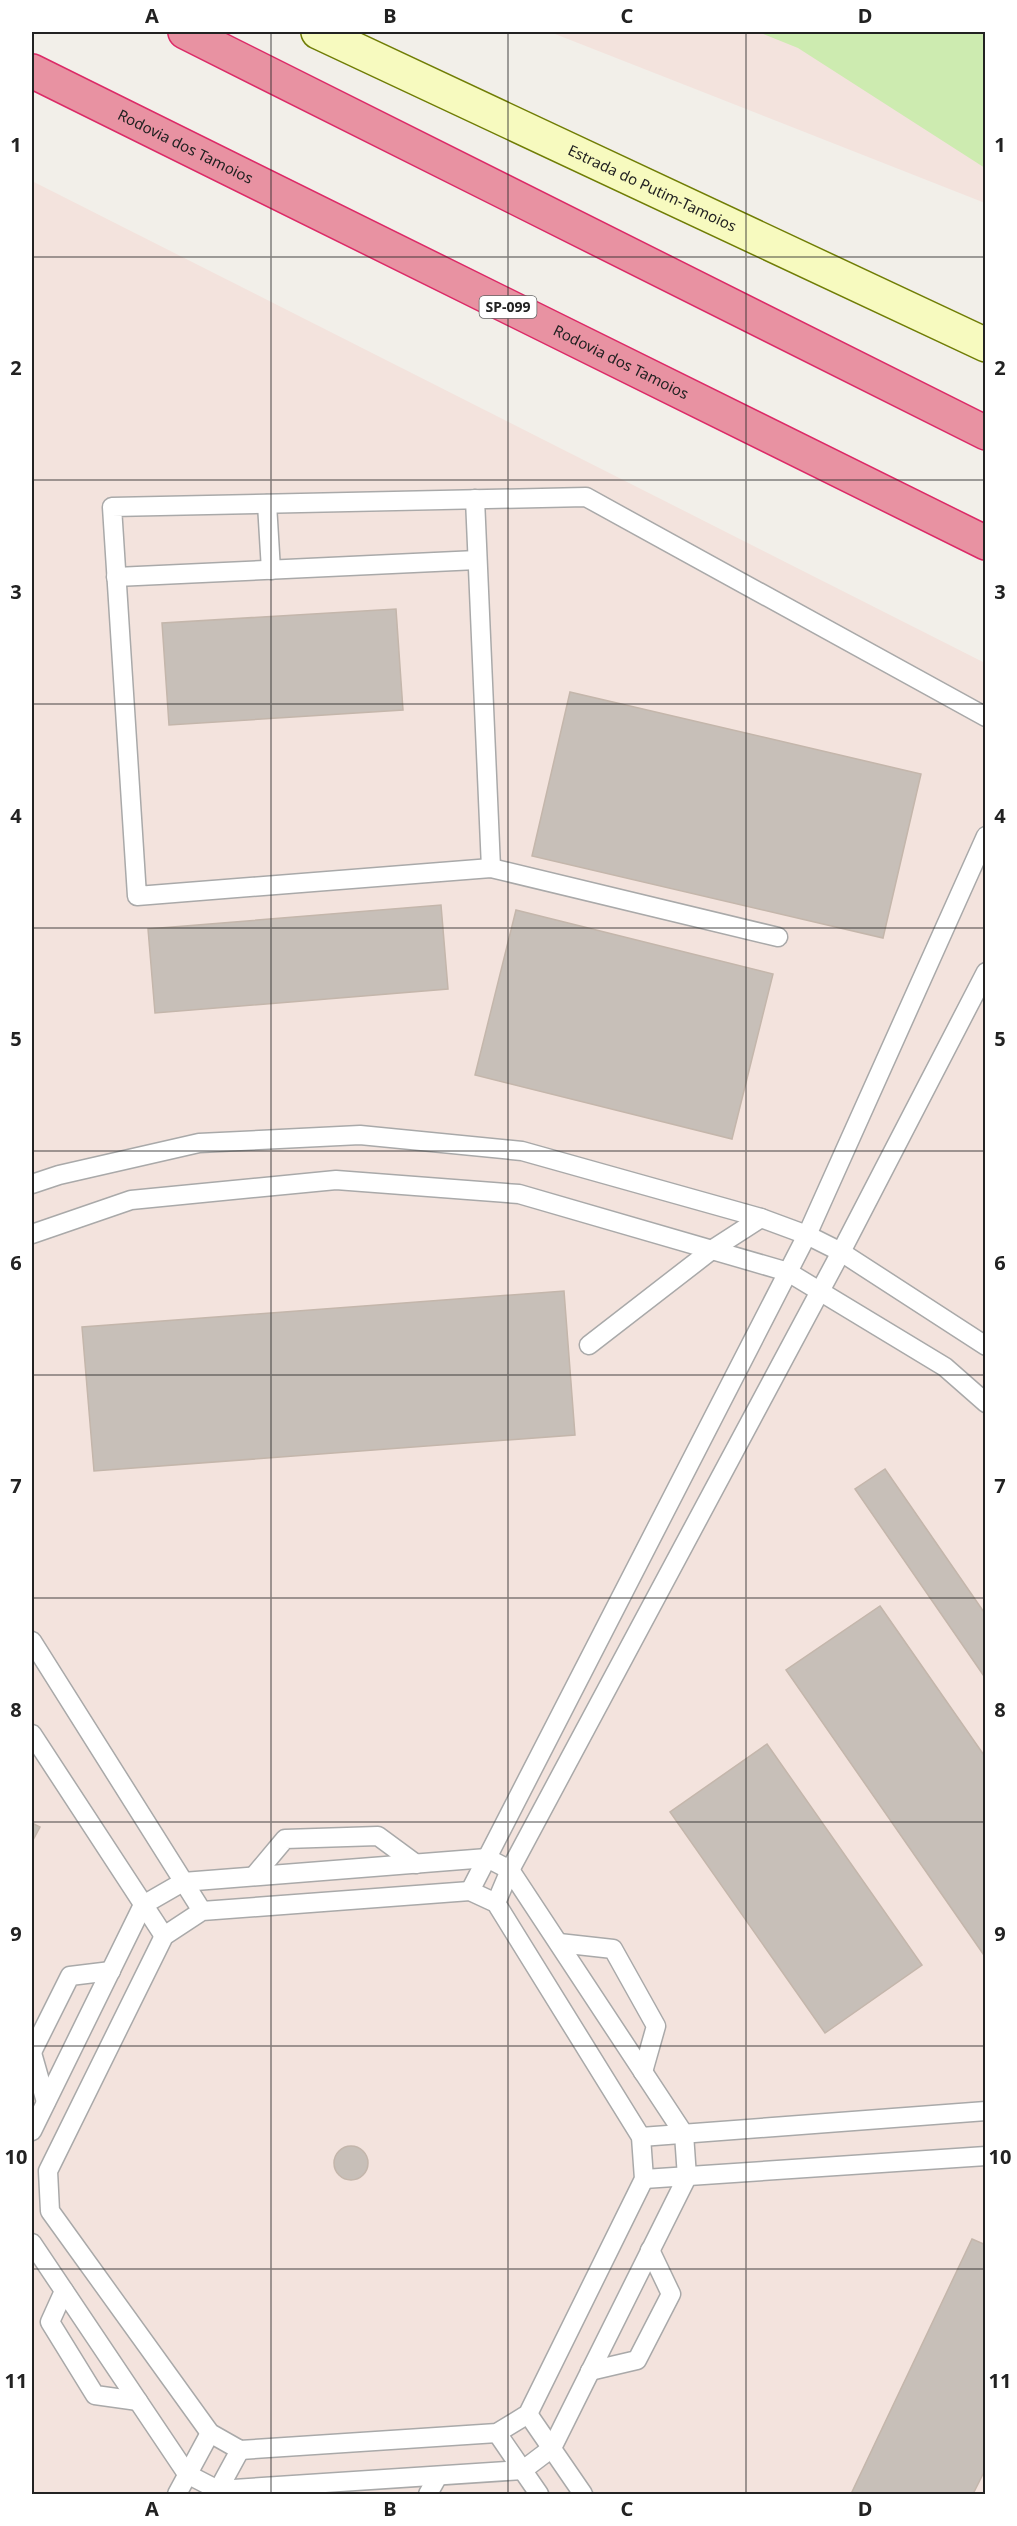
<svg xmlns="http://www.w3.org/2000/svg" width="1017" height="2526" font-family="'Noto Sans',sans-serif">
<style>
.military{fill:#f3e3dd}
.grass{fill:#cdebb0}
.building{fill:#c7bfb8;stroke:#c4b6ab;stroke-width:1.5}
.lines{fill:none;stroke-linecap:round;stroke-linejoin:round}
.service-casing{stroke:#a9a9a9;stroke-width:21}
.secondary-casing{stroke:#707d05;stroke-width:36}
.motorway-casing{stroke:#dc2a67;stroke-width:36}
.service{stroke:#fff;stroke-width:18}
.secondary{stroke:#f7fabf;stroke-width:33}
.motorway{stroke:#e892a2;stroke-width:33}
.grid{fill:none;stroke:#222;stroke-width:1.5;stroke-opacity:0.55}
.labels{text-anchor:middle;stroke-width:5;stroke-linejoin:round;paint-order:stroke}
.shield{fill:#fff;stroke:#646464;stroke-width:1.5}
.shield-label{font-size:14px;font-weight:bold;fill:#222}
.street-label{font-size:15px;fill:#222;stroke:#fff}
.neatline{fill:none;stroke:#222;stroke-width:2}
.grid-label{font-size:20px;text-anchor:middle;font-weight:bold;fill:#222}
</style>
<rect width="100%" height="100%" fill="#f2efe9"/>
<!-- military -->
<g class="military">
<polygon points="550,32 985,32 985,203"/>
<polygon points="32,181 985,663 985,2494 32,2494"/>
</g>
<!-- grass -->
<polygon class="grass" points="758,32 985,32 985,168 798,48"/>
<!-- building -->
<g class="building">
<polygon points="396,609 403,710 169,725 162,623"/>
<polygon points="570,692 921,774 883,938 532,856"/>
<polygon points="441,905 448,989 155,1013 148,929"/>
<polygon points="516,910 773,974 732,1139 475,1075"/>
<polygon points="564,1291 575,1435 94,1471 82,1327"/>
<polygon points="885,1469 986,1615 986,1679 855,1489"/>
<polygon points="880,1606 986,1758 986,1958 786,1670"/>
<polygon points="767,1744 922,1965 825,2033 670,1812"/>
<polygon points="32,1823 40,1827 32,1842"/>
<circle cx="351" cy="2163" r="17"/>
<polygon points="972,2239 986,2245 986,2468 973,2494 851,2494"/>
</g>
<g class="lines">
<defs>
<g id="service">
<polyline points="475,499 491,868"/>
<polyline points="267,504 271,570"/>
<polyline points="116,577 477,560"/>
<polyline points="778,937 491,868 137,896 112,507 586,497 986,717"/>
<polyline points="32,1184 59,1175 199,1143 360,1135 522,1151 761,1218 807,1235 841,1252 986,1346"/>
<polyline points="32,1234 131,1200 336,1180 519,1194 788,1272 945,1367 986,1403"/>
<polyline points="589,1345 713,1249 761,1218"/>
<polyline points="32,1641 202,1911"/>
<polyline points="32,1734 164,1936"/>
<polyline points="254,1876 285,1839 378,1836 416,1864"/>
<polygon points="470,1891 496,1903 641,2137 644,2179 528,2414 497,2433 240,2450 210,2433 50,2211 48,2171 164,1936 202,1911"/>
<polyline points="470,1891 807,1235 986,836"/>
<polyline points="496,1903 510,1870 841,1252 986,972"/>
<polyline points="559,1943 613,1949 656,2026 643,2072"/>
<polyline points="32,2052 70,1976 111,1971"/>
<polyline points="32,2053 46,2102"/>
<polyline points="32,2131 143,1905 183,1882 487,1858 510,1870 684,2134 687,2177 552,2448 523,2470 218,2490 187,2474 32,2243"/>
<polyline points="641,2137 986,2111"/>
<polyline points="644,2179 986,2156"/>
<polyline points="64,2291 50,2322 95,2395 138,2401"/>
<polyline points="590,2371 637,2360 671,2294 650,2250"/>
<polyline points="528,2414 583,2494"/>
<polyline points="497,2433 539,2494"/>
<polyline points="177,2494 210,2433"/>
<polyline points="216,2494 240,2450"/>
<polyline points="428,2494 438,2476"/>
</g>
<g id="secondary">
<path id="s1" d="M 318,32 L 986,345"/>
</g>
<g id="motorway">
<polyline points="185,32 986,433"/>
<path id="s2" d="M 32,71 L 986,543"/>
</g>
</defs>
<!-- service casing -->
<use href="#service" class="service-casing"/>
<!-- secondary casing -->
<use href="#secondary" class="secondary-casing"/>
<!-- motorway casing -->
<use href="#motorway" class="motorway-casing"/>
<!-- service -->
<use href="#service" class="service"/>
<!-- secondary -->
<use href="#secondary" class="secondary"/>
<!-- motorway -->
<use href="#motorway" class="motorway"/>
</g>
<!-- grid -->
<path class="grid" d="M 271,32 L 271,2494M 508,32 L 508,2494M 746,32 L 746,2494M 32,257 L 986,257M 32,480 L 986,480M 32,704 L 986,704M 32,928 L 986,928M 32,1151 L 986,1151M 32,1375 L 986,1375M 32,1598 L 986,1598M 32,1822 L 986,1822M 32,2046 L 986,2046M 32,2269 L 986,2269"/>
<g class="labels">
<!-- shield labels -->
<rect class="shield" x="479.5" y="296" width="57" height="22" rx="4.5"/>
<g class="shield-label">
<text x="508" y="312">SP-099</text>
</g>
<!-- street labels -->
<g class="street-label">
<text dy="5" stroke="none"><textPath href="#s2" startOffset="171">Rodovia dos Tamoios</textPath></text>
<text dy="5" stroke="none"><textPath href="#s1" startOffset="369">Estrada do Putim-Tamoios</textPath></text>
<text dy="5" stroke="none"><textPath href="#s2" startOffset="657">Rodovia dos Tamoios</textPath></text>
</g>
</g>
<!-- border -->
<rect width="1017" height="2526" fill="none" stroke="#ffffff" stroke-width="66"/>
<rect x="33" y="33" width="951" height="2460" class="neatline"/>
<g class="grid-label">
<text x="152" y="23">A</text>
<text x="390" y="23">B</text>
<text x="627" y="23">C</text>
<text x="865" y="23">D</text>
<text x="16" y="152">1</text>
<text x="1000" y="152">1</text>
<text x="16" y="375">2</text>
<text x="1000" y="375">2</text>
<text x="16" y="599">3</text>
<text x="1000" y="599">3</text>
<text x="16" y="823">4</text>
<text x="1000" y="823">4</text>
<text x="16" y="1046">5</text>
<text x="1000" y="1046">5</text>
<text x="16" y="1270">6</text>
<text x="1000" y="1270">6</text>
<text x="16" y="1493">7</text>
<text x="1000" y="1493">7</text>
<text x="16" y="1717">8</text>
<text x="1000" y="1717">8</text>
<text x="16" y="1941">9</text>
<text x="1000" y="1941">9</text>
<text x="16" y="2164">10</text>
<text x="1000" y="2164">10</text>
<text x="16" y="2388">11</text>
<text x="1000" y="2388">11</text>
<text x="152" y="2516">A</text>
<text x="390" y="2516">B</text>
<text x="627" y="2516">C</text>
<text x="865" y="2516">D</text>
</g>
</svg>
